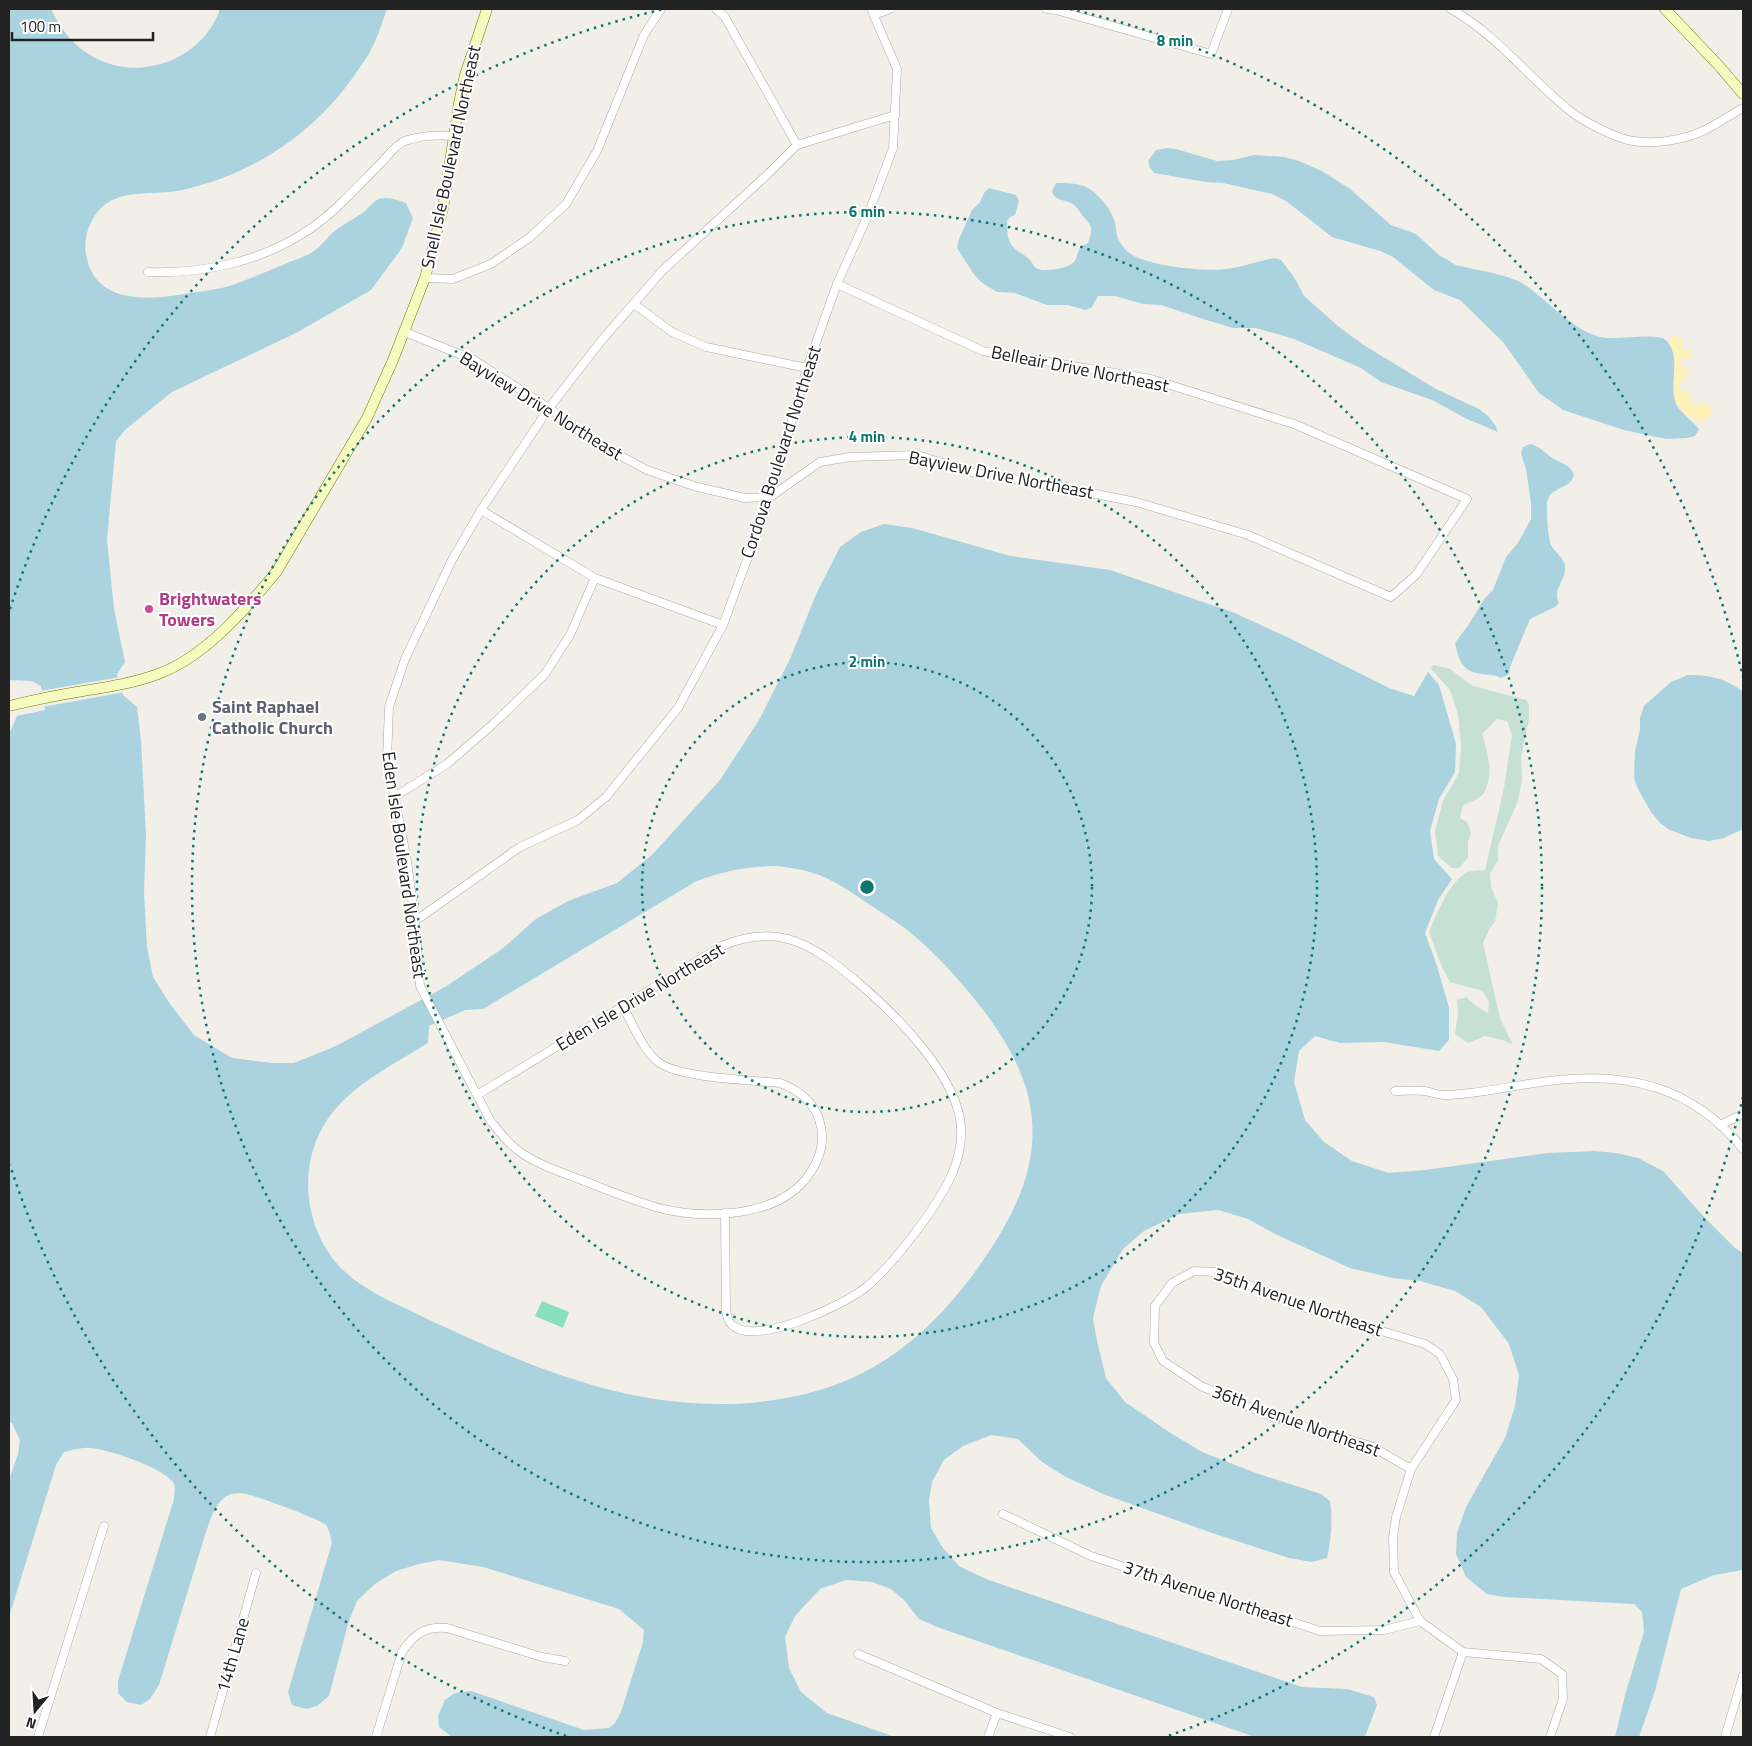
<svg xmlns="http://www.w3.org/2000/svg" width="1752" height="1746" font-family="'Titillium Web',sans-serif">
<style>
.wetland{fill:#c6e0d4}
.sand{fill:#fff1ba}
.pitch{fill:#88e0be}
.water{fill:#aad3df;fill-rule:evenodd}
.pier{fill:#f2efe9}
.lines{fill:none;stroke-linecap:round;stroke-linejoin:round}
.street-casing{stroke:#a9a9a9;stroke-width:9}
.secondary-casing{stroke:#707d05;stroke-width:11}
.street{stroke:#fff;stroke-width:8}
.secondary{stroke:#f7fabf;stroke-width:10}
.ring{fill:none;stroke:#0f766e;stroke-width:2.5;stroke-dasharray:2.5 5}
.hotel-dot{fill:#d1479c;stroke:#fff;stroke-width:2}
.worship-dot{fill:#6b7280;stroke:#fff;stroke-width:2}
.labels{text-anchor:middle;stroke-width:4;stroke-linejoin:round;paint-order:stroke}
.street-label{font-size:18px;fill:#222;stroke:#fff}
.hotel-label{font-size:18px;font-weight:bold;fill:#b23c85;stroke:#fff;text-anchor:start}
.worship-label{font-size:18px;font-weight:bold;fill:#5b616d;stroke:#fff;text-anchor:start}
.centre{fill:#0f766e;stroke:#fff;stroke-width:2.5}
.ring-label{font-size:15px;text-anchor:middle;font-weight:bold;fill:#0f766e;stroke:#fff;stroke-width:4;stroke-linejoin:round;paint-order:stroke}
</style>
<rect width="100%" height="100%" fill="#f2efe9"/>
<!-- wetland -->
<path class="wetland" d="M 1433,665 L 1450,669 L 1473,686 L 1526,700 L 1529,704 L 1529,719 L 1521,758 L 1522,780 L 1518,801 L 1498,846 L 1498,860 L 1490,874 L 1491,887 L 1498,903 L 1495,922 L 1490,928 L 1483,943 L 1500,1018 L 1513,1045 L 1503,1040 L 1485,1036 L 1468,1043 L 1455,1034 L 1458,1013 L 1457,1000 L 1466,997 L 1476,1006 L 1488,1013 L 1489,1002 L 1483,991 L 1450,982 L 1442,967 L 1429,932 C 1437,914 1448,884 1466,873 C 1470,870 1480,871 1485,870 L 1504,788 L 1512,735 L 1507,721 L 1497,719 L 1482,734 C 1488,752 1494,775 1484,793 C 1480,799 1470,802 1463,805 L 1460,818 L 1467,822 L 1471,832 L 1468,842 L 1468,858 L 1459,868 L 1452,868 L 1438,856 L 1435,831 L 1443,801 L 1459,773 L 1461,745 L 1458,714 L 1450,690 L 1431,669 Z"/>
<!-- sand -->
<path class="sand" d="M 1674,336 L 1680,337 L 1683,340 L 1682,349 L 1690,350 L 1692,353 L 1689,359 L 1682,358 L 1680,360 L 1681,364 L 1687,368 C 1691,376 1686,379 1680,383 L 1680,388 L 1691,394 L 1690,401 L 1692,404 L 1707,403 L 1713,410 L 1711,415 L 1702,422 C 1696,421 1693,419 1688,416 C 1666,402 1677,379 1674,358 C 1673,351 1669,346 1669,339 Z"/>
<!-- pitch -->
<polygon class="pitch" points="542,1301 569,1312 563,1328 535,1316"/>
<!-- water -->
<g class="water">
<path d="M 9,9 L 51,9 C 59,26 70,42 87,53 C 134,85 202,62 220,9 L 387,9 C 382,22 378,37 371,50 C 367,58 361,65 356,73 C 316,132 253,175 182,190 C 157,196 123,188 102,207 C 90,219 83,237 86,254 C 94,306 151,300 190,293 C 202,291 214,290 226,287 C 246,281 265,272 285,264 C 293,260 303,258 311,253 C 321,247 328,236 337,229 C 346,223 355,218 364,212 C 368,208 374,201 379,199 C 388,196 398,200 406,203 L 413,218 L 402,248 L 371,290 L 296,333 L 172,392 L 125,430 L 116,441 L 107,540 L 114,609 L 125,662 L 117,674 L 123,695 L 137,707 L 141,741 L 146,834 L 144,892 L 147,947 L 153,977 L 170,1004 L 194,1035 L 232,1058 L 273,1063 L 294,1063 L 336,1046 L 445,987 L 502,949 L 536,919 L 568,901 L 617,883 L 652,855 L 720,780 L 759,720 L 790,659 L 817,592 L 829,569 L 840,547 L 861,532 L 884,524 L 912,528 L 1011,556 L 1110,570 L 1235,613 L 1291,639 L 1389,688 L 1414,696 L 1428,672 L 1439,685 L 1456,744 L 1455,772 L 1439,799 L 1430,831 L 1434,859 L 1452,879 L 1438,900 L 1425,933 L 1436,963 L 1449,1007 L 1449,1040 L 1439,1051 L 1384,1042 L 1340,1043 L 1315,1036 L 1299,1051 L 1294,1082 L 1305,1120 L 1324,1142 L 1352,1161 L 1389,1173 L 1425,1170 L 1547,1153 L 1594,1151 L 1616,1153 L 1638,1158 L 1663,1171 L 1704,1217 L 1735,1248 L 1743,1253 L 1743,1570 L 1714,1575 L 1681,1589 L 1655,1691 L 1639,1737 L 1615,1737 L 1625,1695 L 1644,1632 L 1642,1612 L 1634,1604 L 1504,1597 L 1487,1594 L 1466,1577 L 1456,1554 L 1457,1533 L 1466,1507 L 1505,1438 L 1515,1406 L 1519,1375 L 1509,1344 L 1481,1307 L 1455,1291 L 1420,1281 L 1393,1278 L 1350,1268 L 1275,1234 L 1248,1219 L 1218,1210 L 1179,1214 L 1144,1231 L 1123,1249 L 1101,1286 L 1093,1318 L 1097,1341 L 1106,1378 L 1125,1402 L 1169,1432 L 1202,1452 L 1256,1473 L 1321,1494 L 1330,1501 C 1333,1520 1331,1539 1327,1558 L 1312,1562 L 1289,1558 L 1212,1533 L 1103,1494 L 1066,1477 L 1042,1462 L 1018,1439 L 991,1435 L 963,1446 L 944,1460 L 932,1482 L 929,1501 L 931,1528 L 943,1548 L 959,1566 L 986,1579 L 1302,1687 L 1347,1689 L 1374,1697 L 1377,1705 L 1365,1737 L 1255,1737 L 937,1627 L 919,1619 L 904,1600 L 891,1589 L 872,1582 L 846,1580 L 820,1589 L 795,1616 L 785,1637 L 789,1668 L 801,1692 L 827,1713 L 895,1737 L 452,1737 L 439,1727 L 438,1716 L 445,1700 L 455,1693 L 471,1691 L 584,1730 L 609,1728 L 615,1723 L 621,1712 L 643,1642 L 644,1630 L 619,1609 L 483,1567 L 439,1560 L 419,1564 L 396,1571 L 375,1584 L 357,1601 L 348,1624 L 329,1696 L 317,1706 L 306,1709 L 292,1705 L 288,1692 L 332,1543 C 331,1538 329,1529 326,1525 C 320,1519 257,1496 246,1494 C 242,1493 235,1493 231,1494 C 215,1500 210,1521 205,1535 L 159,1685 L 150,1699 L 141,1705 L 127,1702 L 118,1693 L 118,1681 L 174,1499 C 174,1494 176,1488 174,1484 C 168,1469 107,1449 91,1448 C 81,1447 73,1450 64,1452 L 56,1465 L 9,1617 L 9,1480 L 18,1454 L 20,1440 L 12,1423 L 9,1422 L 9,759 L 10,732 L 17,716 L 45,710 L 41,686 L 32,681 L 9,680 L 9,563 L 10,555 L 9,547 ZM 775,866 C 788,867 801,869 813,873 C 833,879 851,892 867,903 C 880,912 894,920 906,929 C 926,945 945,964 961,983 C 1030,1062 1059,1132 1003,1229 C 963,1297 906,1362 829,1387 C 785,1402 737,1406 691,1403 C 596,1397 504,1355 419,1315 C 392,1302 361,1289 340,1267 C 310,1235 300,1185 315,1144 C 333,1093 385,1070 428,1043 L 429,1026 L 465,1010 L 483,1009 L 695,882 C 723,871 745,867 775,866 Z"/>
<path d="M 1167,148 L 1176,149 L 1217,161 L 1233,160 L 1254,155 L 1284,157 L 1299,161 L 1322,171 L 1350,189 L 1391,225 L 1416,234 L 1439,255 L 1456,265 C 1475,270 1506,274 1522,283 C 1549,300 1568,328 1600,337 C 1616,341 1659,331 1667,341 C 1682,359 1668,384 1676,404 C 1679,411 1693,421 1699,429 L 1695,436 L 1687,438 L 1666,439 L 1624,430 L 1563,410 L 1539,393 L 1503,342 L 1460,300 L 1434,290 L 1393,257 L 1380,251 L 1332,237 L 1286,201 L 1272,194 L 1223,183 L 1206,182 L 1154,173 L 1150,168 L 1148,161 L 1156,150 Z"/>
<path d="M 1056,183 C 1065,183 1078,183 1086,187 C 1098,193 1111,209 1115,222 C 1116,224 1115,226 1116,229 C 1116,238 1122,246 1128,252 C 1144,266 1205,272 1226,269 C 1242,267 1258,261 1274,258 L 1281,260 L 1294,277 L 1304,296 L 1338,326 L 1362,344 L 1436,389 L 1479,409 L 1488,416 L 1495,425 L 1498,432 L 1467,419 L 1432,400 L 1381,382 L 1361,368 L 1294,339 L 1256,328 L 1233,328 L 1203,319 L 1161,305 L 1143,304 L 1115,296 L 1098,296 L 1092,307 L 1086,310 L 1067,305 L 1047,305 L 1015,293 L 997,292 L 981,282 L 973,273 L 957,248 L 959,239 L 972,210 L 980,202 L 984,193 L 989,188 L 1016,195 L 1019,201 L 1015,215 L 1010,217 L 1007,221 C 1008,229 1006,236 1011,244 C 1015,251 1023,253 1029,259 C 1032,261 1033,266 1036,268 C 1043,273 1069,268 1074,262 C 1077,258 1078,252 1080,247 L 1088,243 C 1093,228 1093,227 1082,215 C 1079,210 1076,206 1071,203 C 1062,199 1055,201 1052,191 Z"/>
<path d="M 1530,444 C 1541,446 1546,455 1556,460 C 1565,464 1582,472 1569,483 C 1564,487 1557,489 1552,493 C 1548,496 1546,505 1547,510 C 1547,520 1548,536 1551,545 C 1555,553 1565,558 1565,567 C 1566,581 1552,589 1559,603 L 1555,607 L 1530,619 L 1510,667 L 1509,674 L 1501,678 C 1494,674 1489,675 1481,674 C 1461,671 1459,660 1455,643 L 1469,624 L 1485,598 L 1493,590 L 1506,557 L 1518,543 L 1531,519 L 1531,503 L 1526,469 L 1521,454 L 1523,447 Z"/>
<path d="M 1688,675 C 1709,675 1726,678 1743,692 L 1743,829 L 1724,838 L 1709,841 L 1691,838 L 1670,830 L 1661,824 L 1651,812 L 1638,789 L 1634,778 L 1635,751 L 1640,730 L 1640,718 L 1644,706 L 1671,682 Z"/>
</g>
<!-- pier -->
<polygon class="pier" points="120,677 125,692 42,707 40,691"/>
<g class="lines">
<defs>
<g id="street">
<polyline points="716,9 725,17 797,145"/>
<polyline points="1046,9 1056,10 1211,54 1228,9"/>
<path d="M 1451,9 C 1497,35 1528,77 1569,110 C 1582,121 1617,139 1633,141 C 1652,144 1675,141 1693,135 C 1709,130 1728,116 1743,108"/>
<polyline points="874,15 890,9"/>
<path d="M 148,272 C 205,274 263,261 310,229 C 336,211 358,186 380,164 C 387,157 396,144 405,141 C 421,135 437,135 454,136"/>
<polyline points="425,278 453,279 491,264 529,238 566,204 597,151 644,35 661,9"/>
<polyline points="634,304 672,332 706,347 807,368"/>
<polyline points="405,332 474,360 549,408 593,441 647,470 697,487 745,498 770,497 820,462 850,457 917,455 975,473 1051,485 1136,502 1248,535 1391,597 1416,575 1467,499 1294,424 1151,379 983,351 837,284"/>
<polyline points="481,510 595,578 723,625"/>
<polyline points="394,797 447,764 492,725 545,674 570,635 595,578"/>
<polyline points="415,921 520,847 578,820 606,797 678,708 723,625 770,497 807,368 837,284 868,215 893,148 897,69 871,9"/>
<path d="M 623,1007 C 633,1024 642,1049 658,1062 C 678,1078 752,1080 780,1083 C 801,1091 817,1104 821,1127 C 825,1147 817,1165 805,1180 C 774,1217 707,1219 663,1209 C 636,1202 610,1191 584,1181 C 561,1172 534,1164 515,1148 C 505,1140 498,1130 490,1120 L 420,986 L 415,921 L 407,861 L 387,759 L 389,707 L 405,659 L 452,560 L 481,510 L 549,408 L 601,341 L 662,271 L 769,173 L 797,145 L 895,115"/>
<path d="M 1395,1091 C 1404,1091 1415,1090 1425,1091 C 1431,1092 1437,1095 1444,1095 C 1452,1095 1462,1094 1470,1093 C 1497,1090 1523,1084 1549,1081 C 1627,1071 1692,1086 1743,1149"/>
<path d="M 477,1095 L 722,946 C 781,921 816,947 861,985 C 897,1016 958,1077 961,1127 C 962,1143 958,1160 952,1174 C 936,1209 894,1264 865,1288 C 844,1305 755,1347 732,1325 C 728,1322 728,1317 726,1312 L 725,1213"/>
<polyline points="1720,1125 1743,1114"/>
<polyline points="1411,1469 1371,1446 1273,1417 1201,1386 1163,1361 1154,1343 1155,1306 1172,1283 1194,1271 1216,1272 1311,1310 1425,1344 1440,1354 1453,1379 1456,1400 1411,1469 1396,1517 1393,1537 1394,1572 1420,1621 1463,1652 1541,1659 1562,1674 1563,1699 1550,1737"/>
<polyline points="1003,1514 1091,1556 1320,1631 1384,1630 1420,1621"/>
<polyline points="858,1654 997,1713 1070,1737"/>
<polyline points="38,1737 104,1526"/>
<polyline points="210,1737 256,1573"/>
<path d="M 376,1737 L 402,1652 C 414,1634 425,1626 447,1628 L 542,1657 L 565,1661"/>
<polyline points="988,1737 997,1713"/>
<polyline points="1434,1737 1463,1652"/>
<polyline points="1725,1737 1743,1676"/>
</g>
<g id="secondary">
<polyline points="1665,9 1720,67 1743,94"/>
<path d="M 9,706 C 34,700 58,695 83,691 C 108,687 134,683 158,674 C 205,657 246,609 277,571 L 367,418 L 393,360 L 425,278 L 443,208 L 459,103 L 465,75 L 487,9"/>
</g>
</defs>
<!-- street casing -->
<use href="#street" class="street-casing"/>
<!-- secondary casing -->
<use href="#secondary" class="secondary-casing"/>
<!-- street -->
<use href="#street" class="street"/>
<!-- secondary -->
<use href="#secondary" class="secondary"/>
</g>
<!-- distance rings -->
<g class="ring">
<circle cx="867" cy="887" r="225"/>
<circle cx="867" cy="887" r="450"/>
<circle cx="867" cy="887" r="675"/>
<path d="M1743 1097A901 901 0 0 1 1168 1736M566 1736A901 901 0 0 1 10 1165M10 609A901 901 0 0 1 664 9M1070 9A901 901 0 0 1 1743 677"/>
</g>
<!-- markers -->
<circle class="hotel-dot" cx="149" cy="609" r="5"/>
<circle class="worship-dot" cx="202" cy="717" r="5"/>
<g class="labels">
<!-- street labels -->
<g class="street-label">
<text transform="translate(451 157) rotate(-78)" y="6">Snell Isle Boulevard Northeast</text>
<text transform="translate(1080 369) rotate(11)" y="6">Belleair Drive Northeast</text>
<text transform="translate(541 406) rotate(32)" y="6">Bayview Drive Northeast</text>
<text transform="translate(781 452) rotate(-72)" y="6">Cordova Boulevard Northeast</text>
<text transform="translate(1001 475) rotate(11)" y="6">Bayview Drive Northeast</text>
<text transform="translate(404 865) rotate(82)" y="6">Eden Isle Boulevard Northeast</text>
<text transform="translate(640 997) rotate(-31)" y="6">Eden Isle Drive Northeast</text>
<text transform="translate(1298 1302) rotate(19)" y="6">35th Avenue Northeast</text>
<text transform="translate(1296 1421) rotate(20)" y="6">36th Avenue Northeast</text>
<text transform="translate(1208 1594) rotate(18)" y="6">37th Avenue Northeast</text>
<text transform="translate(233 1655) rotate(-74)" y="6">14th Lane</text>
</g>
<!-- hotel labels -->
<g class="hotel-label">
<text x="159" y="605">Brightwaters<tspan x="159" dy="21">Towers</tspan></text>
</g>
<!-- worship labels -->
<g class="worship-label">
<text x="212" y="713">Saint Raphael<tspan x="212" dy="21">Catholic Church</tspan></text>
</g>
</g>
<circle cx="867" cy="887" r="8" class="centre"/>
<g class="ring-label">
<text x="1175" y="46">8 min</text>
<text x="867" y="217">6 min</text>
<text x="867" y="442">4 min</text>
<text x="867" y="667">2 min</text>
</g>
<!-- border -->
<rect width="1752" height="1746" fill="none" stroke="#222222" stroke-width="20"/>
<!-- north arrow -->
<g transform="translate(35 1711) rotate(198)" stroke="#ffffff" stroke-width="4" paint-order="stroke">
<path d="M0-4L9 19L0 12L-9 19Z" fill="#222222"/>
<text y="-8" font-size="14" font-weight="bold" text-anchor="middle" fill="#222222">N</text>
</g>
<!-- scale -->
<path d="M12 32v8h141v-8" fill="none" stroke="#222222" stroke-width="2.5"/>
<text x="20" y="32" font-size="15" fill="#222222" stroke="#ffffff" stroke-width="4" paint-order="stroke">100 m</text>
</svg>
